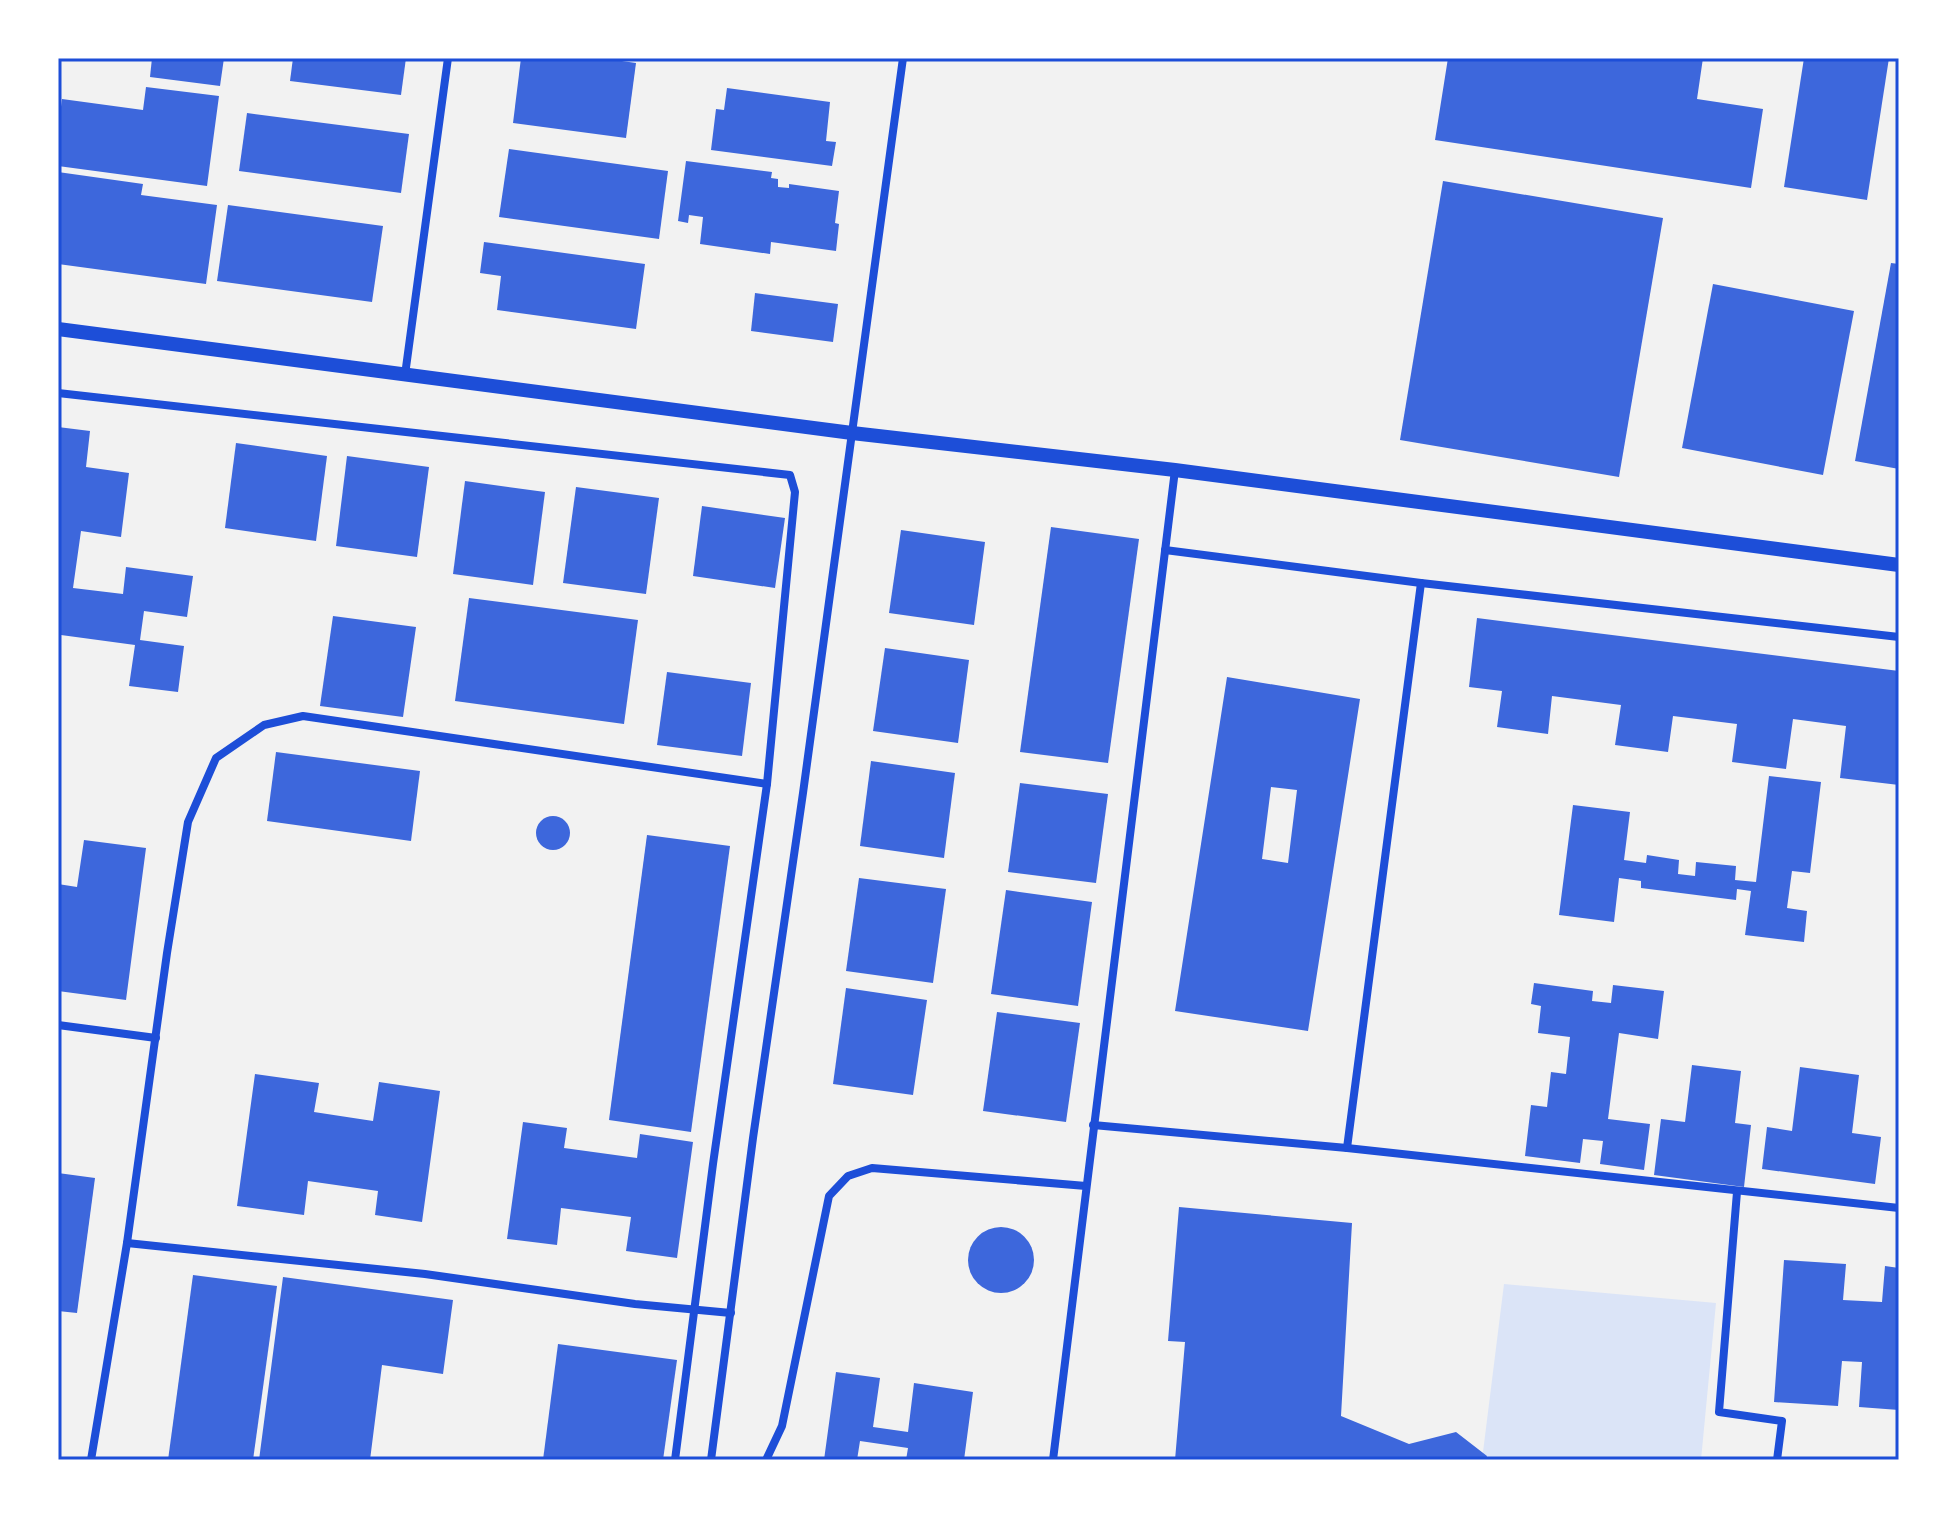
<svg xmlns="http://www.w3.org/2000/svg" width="1957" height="1518" font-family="'Fira Sans Condensed',sans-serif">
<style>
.green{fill:#dbe4f7}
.building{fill:#3d67dc;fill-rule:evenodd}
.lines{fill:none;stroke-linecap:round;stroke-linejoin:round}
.minor{stroke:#1d4ed8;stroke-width:8}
.tertiary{stroke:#1d4ed8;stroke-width:14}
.neatline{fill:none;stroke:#1d4ed8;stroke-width:3}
</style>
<rect width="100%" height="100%" fill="#f2f2f2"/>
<!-- green -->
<polygon class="green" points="1504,1284 1716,1303 1701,1460 1482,1460"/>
<!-- building -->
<g class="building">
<polygon points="152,58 224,58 220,86 150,77"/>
<polygon points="293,58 406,58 401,95 290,81"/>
<polygon points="521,58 601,58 636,63 626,138 513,123"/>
<polygon points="1448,58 1703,58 1697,99 1763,109 1751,188 1435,140"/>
<polygon points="1804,58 1889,58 1867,200 1784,187"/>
<polygon points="146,87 219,96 207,186 58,166 58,130 62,99 143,110"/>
<polygon points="727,88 830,102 826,141 836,142 832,166 711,150 716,109 724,110"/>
<polygon points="247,113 409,134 401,193 239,171"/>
<polygon points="509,149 668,171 659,239 499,217"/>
<polygon points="686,161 772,172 771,178 778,179 778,187 789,188 789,184 839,191 835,223 839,224 836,251 771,242 770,254 700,244 703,217 689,215 688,223 678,221"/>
<polygon points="58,172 143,184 141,195 217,205 206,284 58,264"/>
<polygon points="1443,181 1663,218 1619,477 1400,440"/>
<polygon points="228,205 383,226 372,302 217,281"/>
<polygon points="484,242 645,264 636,329 497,310 501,276 480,273"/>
<polygon points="1891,263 1899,264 1899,469 1855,461"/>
<polygon points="1713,284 1854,311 1823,475 1682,448"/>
<polygon points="755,293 838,304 833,342 751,331"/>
<polygon points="58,427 90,431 86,467 129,473 121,537 81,531 73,588 123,594 126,567 193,576 187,617 144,611 140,640 184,646 178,692 129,686 135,645 61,635 58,647"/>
<polygon points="236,443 327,456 316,541 225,528"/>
<polygon points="347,456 429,467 417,557 336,546"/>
<polygon points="465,481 545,492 533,585 453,574"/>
<polygon points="576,487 659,498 646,594 563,583"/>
<polygon points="702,506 785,518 775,588 693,576"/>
<polygon points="1051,527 1139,539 1108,763 1020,752"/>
<polygon points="901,530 985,542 974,625 889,613"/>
<polygon points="469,598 638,620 624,724 455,701"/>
<polygon points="333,616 416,627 403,717 320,706"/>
<polygon points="1477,618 1899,671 1899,785 1840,778 1846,726 1793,719 1786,769 1732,762 1737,724 1673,716 1668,752 1615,745 1621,705 1552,696 1548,734 1497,727 1502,691 1469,687"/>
<polygon points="885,648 969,660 958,743 873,731"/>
<polygon points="667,672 751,683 742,756 657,745"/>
<path d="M 1227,677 L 1360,699 L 1308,1031 L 1175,1011 ZM 1271,787 L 1297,790 L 1288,863 L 1262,859 Z"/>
<polygon points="276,752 420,771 411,841 267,821"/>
<polygon points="871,761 955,773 944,858 860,846"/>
<polygon points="1769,776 1821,782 1810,873 1792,871 1787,908 1807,911 1804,942 1745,935 1751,891 1737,889 1736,900 1641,888 1641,881 1619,878 1614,922 1559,915 1573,805 1630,812 1624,860 1646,863 1647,855 1679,860 1678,874 1695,876 1696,862 1736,866 1735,880 1756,882"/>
<polygon points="1020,783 1108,794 1096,883 1008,872"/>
<circle cx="553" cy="833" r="17"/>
<polygon points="647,835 730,846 691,1132 609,1120"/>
<polygon points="84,840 146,848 126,1000 58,991 58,884 77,887"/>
<polygon points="859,878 946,889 933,983 846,971"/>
<polygon points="1006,890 1092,902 1078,1006 991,994"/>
<polygon points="1534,983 1593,991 1592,1001 1611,1003 1613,985 1664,991 1658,1039 1619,1033 1608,1119 1650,1124 1644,1170 1600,1164 1603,1141 1583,1139 1580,1163 1525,1156 1531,1105 1547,1107 1551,1072 1566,1074 1570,1037 1538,1033 1541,1006 1531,1004"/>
<polygon points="846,988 927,1000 913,1095 833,1084"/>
<polygon points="997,1012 1080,1023 1066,1122 983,1111"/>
<polygon points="1692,1065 1741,1071 1735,1123 1751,1125 1744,1187 1654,1175 1661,1119 1685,1122"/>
<polygon points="1800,1067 1859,1075 1852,1133 1881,1137 1875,1184 1762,1169 1767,1127 1792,1131"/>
<polygon points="255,1074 319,1083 314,1112 373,1121 379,1082 440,1091 422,1222 375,1215 378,1191 308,1181 304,1215 237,1206"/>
<polygon points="523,1122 567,1128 564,1148 637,1158 640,1134 693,1142 677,1258 626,1251 631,1217 561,1208 557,1245 507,1239"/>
<polygon points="58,1173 95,1178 77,1313 58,1311"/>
<polygon points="1179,1207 1352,1223 1341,1416 1409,1444 1456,1432 1487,1456 1486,1460 1175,1460 1185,1342 1168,1341"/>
<circle cx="1001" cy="1260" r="33"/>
<polygon points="1784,1260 1846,1264 1843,1300 1882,1302 1885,1266 1899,1268 1899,1410 1859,1407 1862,1362 1842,1361 1838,1406 1774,1402"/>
<polygon points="193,1275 277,1286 253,1460 168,1460"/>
<polygon points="283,1277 453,1300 443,1374 382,1365 370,1460 259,1460"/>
<polygon points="558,1344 677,1360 663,1460 543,1460"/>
<polygon points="836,1372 880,1378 873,1427 908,1432 914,1383 973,1392 964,1460 906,1460 908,1448 860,1441 857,1460 824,1460"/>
</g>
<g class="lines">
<!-- minor -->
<g class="minor">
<polyline points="405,375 448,58"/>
<polyline points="58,393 790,475 795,492 767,784 713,1164 675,1460"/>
<polyline points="1165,550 1421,583 1899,637"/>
<polyline points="58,1025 156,1038"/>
<polyline points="1093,1125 1347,1148 1899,1208"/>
<polyline points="1347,1148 1421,583"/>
<polyline points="1737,1192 1719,1412 1782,1421 1777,1460"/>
<polyline points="127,1243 425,1274 635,1304 731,1313"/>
<polyline points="91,1460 127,1243 167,953 188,822 216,758 264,725 303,716 767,784"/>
<polyline points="711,1460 753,1138 803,793 903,58"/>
<polyline points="766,1460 782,1426 829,1196 848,1176 872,1168 1086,1186"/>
<polyline points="1053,1460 1175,470"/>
</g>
<!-- tertiary -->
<polyline class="tertiary" points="58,329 852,433 1175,470 1899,565"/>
</g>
<!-- border -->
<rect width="1957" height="1518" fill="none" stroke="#ffffff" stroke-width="120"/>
<rect x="60" y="60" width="1837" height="1398" class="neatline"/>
</svg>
